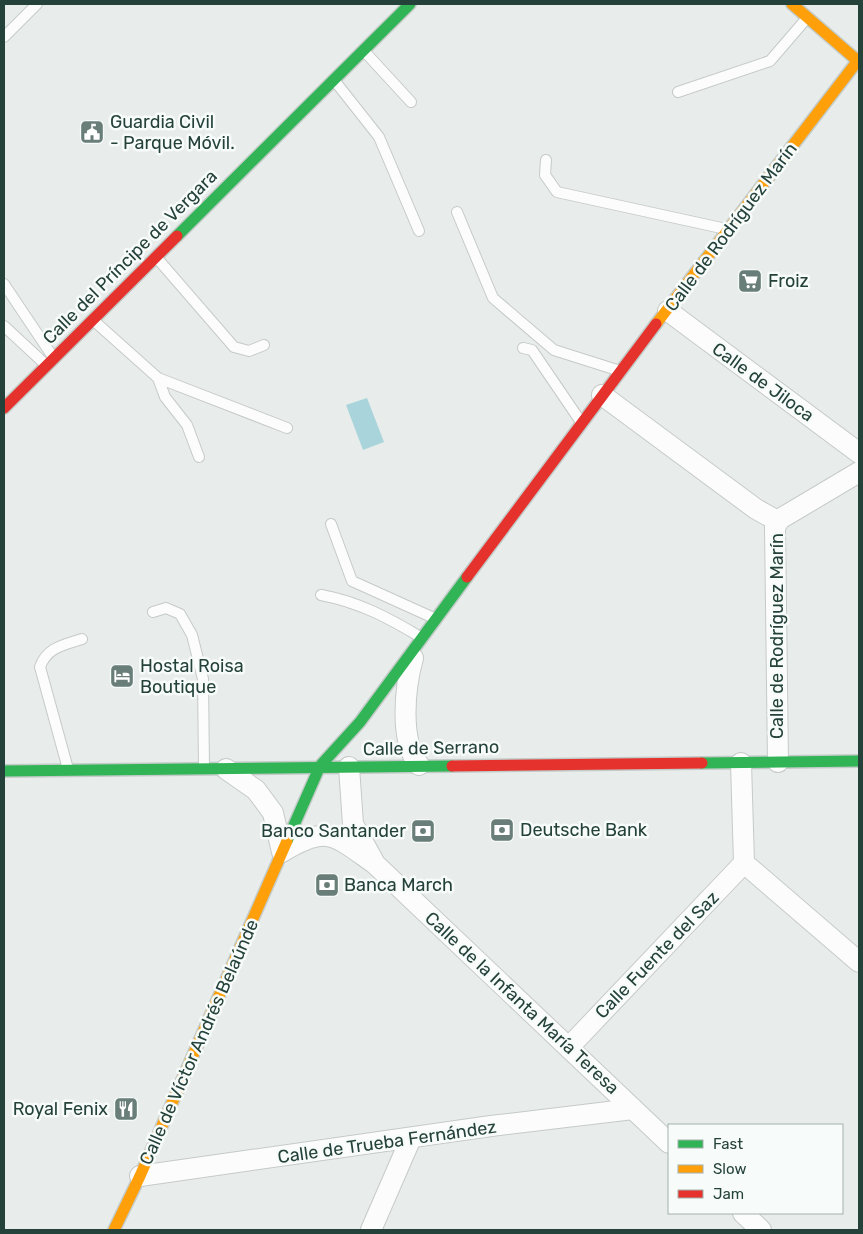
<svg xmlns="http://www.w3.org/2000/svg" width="863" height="1234" font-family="Rubik,sans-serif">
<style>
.water{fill:#a9d4db}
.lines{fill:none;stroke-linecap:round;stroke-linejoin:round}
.lane-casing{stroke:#c5cac8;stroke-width:12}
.street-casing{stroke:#c5cac8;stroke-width:22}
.fast-casing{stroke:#c3cbc8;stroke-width:14}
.slow-casing{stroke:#c3cbc8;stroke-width:14}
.jam-casing{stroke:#c3cbc8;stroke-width:14}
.lane{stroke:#fcfcfc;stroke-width:10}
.street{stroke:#fcfcfc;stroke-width:20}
.fast{stroke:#30b455;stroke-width:11}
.slow{stroke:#ff9f0a;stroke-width:11}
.jam{stroke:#e5322d;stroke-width:11}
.labels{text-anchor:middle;stroke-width:5;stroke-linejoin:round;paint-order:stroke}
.poi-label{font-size:18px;fill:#24423a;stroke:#f7fbf9;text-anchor:start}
.street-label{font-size:18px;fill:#24423a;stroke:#f7fbf9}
</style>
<rect width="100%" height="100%" fill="#e8edeb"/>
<!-- water -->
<polygon class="water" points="367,398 384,442 363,450 346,405"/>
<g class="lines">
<defs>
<g id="lane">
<polyline points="4,37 37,4"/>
<polyline points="364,51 411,102"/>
<polyline points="334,80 379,137 419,231"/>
<polyline points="678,92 770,61 807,18"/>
<polyline points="546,160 545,175 557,192 726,229"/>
<polyline points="457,212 493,298 554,350 617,370"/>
<polyline points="156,257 234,347 249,351 264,345"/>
<polyline points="4,284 53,357"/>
<polyline points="93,320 158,378 287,428"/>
<polyline points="4,326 45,364"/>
<polyline points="523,348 532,350 581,422"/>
<polyline points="158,378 165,397 187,425 199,457"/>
<polyline points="331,524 352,581 436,619"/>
<path d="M 321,595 C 359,602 389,618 422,638"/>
<polyline points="153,612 166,608 180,614 192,635 203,679 204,768"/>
<path d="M 68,769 L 40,667 C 47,647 64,645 82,639"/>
</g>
<g id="street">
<polyline points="668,311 859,453"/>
<polyline points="602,395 756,509 774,519 780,519"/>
<path d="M 413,658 C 405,687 399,740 419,765"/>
<polyline points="778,762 775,527 780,519 859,472"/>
<polyline points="741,763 744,863 859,962"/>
<polyline points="349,767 353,824 373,860"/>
<path d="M 226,769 L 256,790 L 273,813 L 282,852 C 328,824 334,835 375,864 L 669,1143"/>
<polyline points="569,1047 744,863"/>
<polyline points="140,1176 491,1126 633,1109"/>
<polyline points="743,1213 761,1230"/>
<polyline points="371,1230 411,1138"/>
</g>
<g id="fast">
<polyline points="177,236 410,4"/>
<polyline points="702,763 859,761"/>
<polyline points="4,771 452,766"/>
<polyline points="287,841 320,766 360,722 467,577"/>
</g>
<g id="slow">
<polyline points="792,4 859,62"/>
<polyline points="656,324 859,59"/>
<polyline points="114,1230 140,1176 287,841"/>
</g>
<g id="jam">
<polyline points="4,408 177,236"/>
<polyline points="467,577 656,324"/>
<polyline points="452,766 702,763"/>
</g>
</defs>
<!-- lane casing -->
<use href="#lane" class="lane-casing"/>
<!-- street casing -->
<use href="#street" class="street-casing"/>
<!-- fast casing -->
<use href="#fast" class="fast-casing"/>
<!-- slow casing -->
<use href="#slow" class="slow-casing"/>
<!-- jam casing -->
<use href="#jam" class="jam-casing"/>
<!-- lane -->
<use href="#lane" class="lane"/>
<!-- street -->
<use href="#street" class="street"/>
<!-- fast -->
<use href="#fast" class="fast"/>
<!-- slow -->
<use href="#slow" class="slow"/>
<!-- jam -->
<use href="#jam" class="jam"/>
</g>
<!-- icons -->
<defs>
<symbol id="civic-square" viewBox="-11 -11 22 22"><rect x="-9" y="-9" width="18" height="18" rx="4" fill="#697e78" stroke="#f7fbf9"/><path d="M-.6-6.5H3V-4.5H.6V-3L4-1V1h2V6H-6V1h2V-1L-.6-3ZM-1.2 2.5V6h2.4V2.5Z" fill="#fff"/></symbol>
<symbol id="supermarket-square" viewBox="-11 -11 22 22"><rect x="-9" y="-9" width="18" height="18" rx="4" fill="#697e78" stroke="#f7fbf9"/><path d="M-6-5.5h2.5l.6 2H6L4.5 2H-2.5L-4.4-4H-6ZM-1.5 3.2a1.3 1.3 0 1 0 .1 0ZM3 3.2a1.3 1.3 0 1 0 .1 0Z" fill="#fff"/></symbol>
<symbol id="hotel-square" viewBox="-11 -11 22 22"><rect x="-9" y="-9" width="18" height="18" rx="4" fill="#697e78" stroke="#f7fbf9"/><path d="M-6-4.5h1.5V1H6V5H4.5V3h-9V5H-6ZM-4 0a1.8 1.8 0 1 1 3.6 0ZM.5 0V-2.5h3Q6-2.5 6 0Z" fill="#fff"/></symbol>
<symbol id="bank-square" viewBox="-11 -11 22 22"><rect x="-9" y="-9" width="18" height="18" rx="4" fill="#697e78" stroke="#f7fbf9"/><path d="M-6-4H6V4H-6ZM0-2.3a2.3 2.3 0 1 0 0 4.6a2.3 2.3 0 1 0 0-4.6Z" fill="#fff"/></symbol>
<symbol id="restaurant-square" viewBox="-11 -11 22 22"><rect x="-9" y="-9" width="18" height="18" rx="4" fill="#697e78" stroke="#f7fbf9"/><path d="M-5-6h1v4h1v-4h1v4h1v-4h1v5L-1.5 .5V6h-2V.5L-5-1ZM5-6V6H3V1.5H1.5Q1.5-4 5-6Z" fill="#fff"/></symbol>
</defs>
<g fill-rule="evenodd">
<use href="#civic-square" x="78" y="118" width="28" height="28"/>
<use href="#supermarket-square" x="736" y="267" width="28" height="28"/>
<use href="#hotel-square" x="108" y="662" width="28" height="28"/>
<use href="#bank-square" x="488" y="816" width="28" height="28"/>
<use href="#bank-square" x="409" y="817" width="28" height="28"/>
<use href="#bank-square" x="313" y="871" width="28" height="28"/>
<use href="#restaurant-square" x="112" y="1095" width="28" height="28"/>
</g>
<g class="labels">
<!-- poi labels -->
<g class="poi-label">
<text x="110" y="128">Guardia Civil<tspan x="110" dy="21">- Parque Móvil.</tspan></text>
<text x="768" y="287">Froiz</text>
<text x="140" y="672">Hostal Roisa<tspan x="140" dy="21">Boutique</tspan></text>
<text x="520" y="836">Deutsche Bank</text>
<text x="406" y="837" text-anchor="end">Banco Santander</text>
<text x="344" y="891">Banca March</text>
<text x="108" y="1115" text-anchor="end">Royal Fenix</text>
</g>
<!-- street labels -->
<g class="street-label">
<text transform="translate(731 227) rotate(-53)" y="6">Calle de Rodríguez Marín</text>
<text transform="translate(130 257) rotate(-45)" y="6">Calle del Príncipe de Vergara</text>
<text transform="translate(763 382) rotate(36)" y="6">Calle de Jiloca</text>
<text transform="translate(777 636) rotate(-90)" y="6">Calle de Rodríguez Marín</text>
<text transform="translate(431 748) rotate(-1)" y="6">Calle de Serrano</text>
<text transform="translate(657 955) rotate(-46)" y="6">Calle Fuente del Saz</text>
<text transform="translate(522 1003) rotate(43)" y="6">Calle de la Infanta María Teresa</text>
<text transform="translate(199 1042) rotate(-66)" y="6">Calle de Víctor Andrés Belaúnde</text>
<text transform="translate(387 1142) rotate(-8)" y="6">Calle de Trueba Fernández</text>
</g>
</g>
<!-- border -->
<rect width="863" height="1234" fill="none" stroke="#24423a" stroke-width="10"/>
<!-- legend -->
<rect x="668" y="1124" width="175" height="90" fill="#f7fbf9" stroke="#a3b1ad"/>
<rect x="678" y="1140" width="25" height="8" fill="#30b455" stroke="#a3b1ad"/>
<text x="713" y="1149" font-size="15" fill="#24423a">Fast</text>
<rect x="678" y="1165" width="25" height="8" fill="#ff9f0a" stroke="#a3b1ad"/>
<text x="713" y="1174" font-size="15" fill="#24423a">Slow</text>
<rect x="678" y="1190" width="25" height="8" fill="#e5322d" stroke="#a3b1ad"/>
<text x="713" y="1199" font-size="15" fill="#24423a">Jam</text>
</svg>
